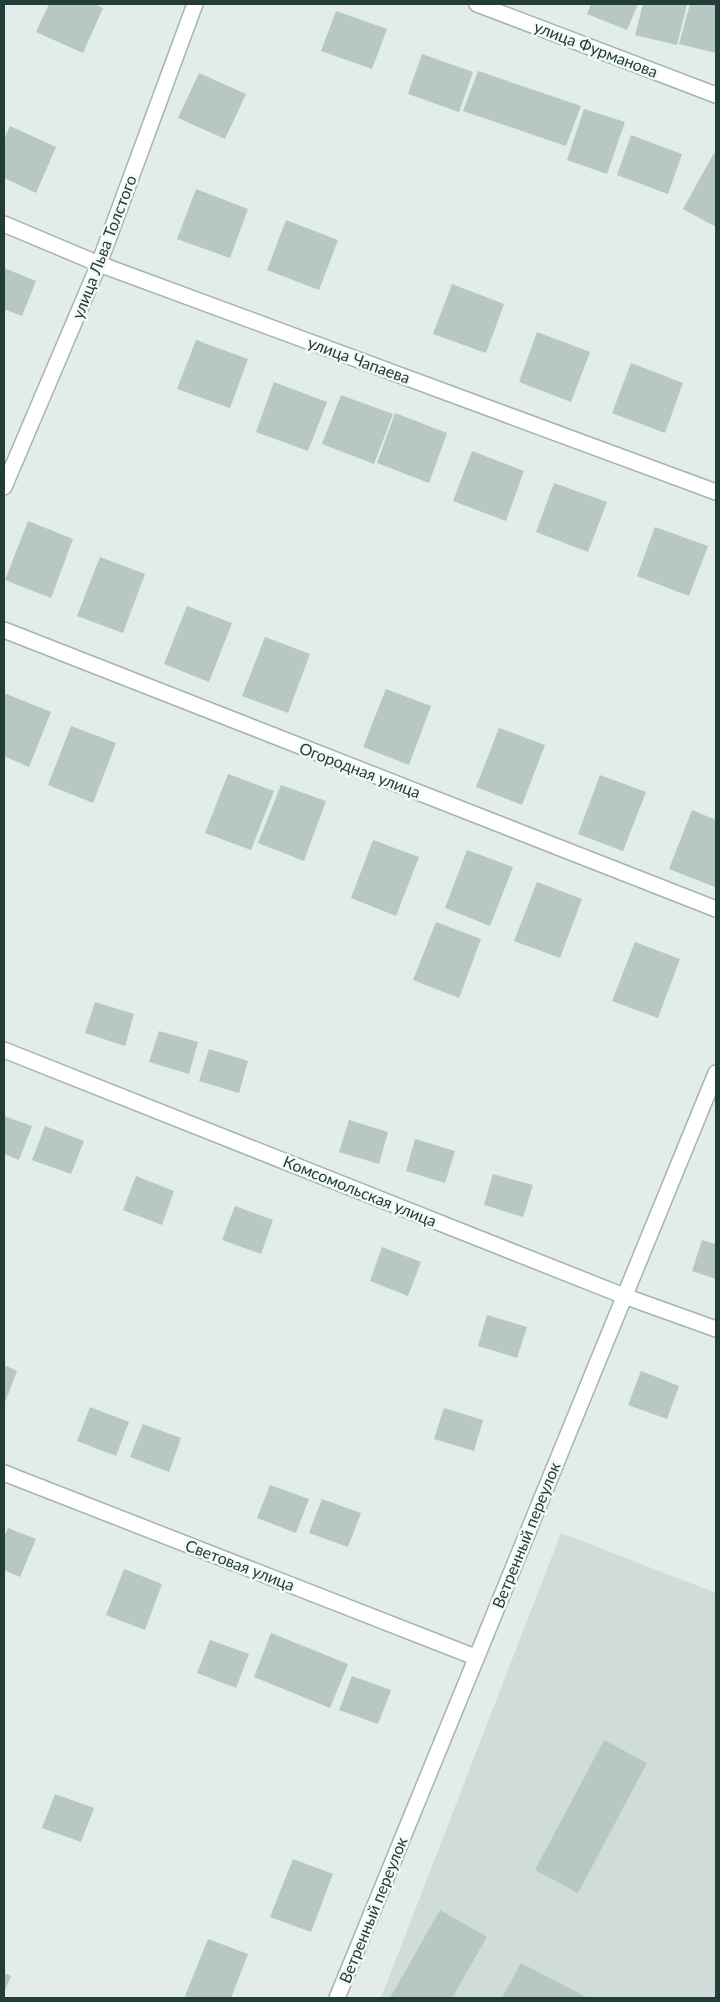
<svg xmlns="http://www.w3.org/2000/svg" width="720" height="2002" font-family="Lato,sans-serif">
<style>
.built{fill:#d0dcd8}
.building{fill:#b7c7c2}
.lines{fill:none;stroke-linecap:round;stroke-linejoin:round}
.minor-casing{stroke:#a5b4b1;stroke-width:18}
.minor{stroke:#fff;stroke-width:15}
.labels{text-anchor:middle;stroke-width:5;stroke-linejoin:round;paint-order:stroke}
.street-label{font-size:16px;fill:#223d39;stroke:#f2f9f6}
</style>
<rect width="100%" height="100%" fill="#e2ece9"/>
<!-- built -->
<polygon class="built" points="561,1533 716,1593 716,1998 381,1998"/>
<!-- building -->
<g class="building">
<polygon points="49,4 94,4 103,8 83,53 36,32"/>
<polygon points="591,4 638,4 627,30 587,14"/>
<polygon points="643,4 687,4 677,45 635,35"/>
<polygon points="690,4 716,4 716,53 679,44"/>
<polygon points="336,11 387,29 372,69 321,51"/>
<polygon points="422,54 473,72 459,112 408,94"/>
<polygon points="478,71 581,106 566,146 463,111"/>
<polygon points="199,73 246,94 225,139 178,118"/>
<polygon points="584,109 625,122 607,174 567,160"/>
<polygon points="10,126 56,147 36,193 4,178 4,139"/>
<polygon points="631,135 682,154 668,194 617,175"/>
<polygon points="714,153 716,154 716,227 683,209"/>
<polygon points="196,189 248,209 230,258 177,239"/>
<polygon points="286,220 338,240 319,290 267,270"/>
<polygon points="4,268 36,281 22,316 4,309"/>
<polygon points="452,284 504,304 486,353 433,334"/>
<polygon points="537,332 590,352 571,402 519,382"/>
<polygon points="196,340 248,359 230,408 177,389"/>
<polygon points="631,363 683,383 665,433 612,413"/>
<polygon points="274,382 327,402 308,451 256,432"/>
<polygon points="341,395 393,414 374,464 322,444"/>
<polygon points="395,413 447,433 429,483 377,463"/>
<polygon points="472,451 524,471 506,521 453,501"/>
<polygon points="554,483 607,502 588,552 536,532"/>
<polygon points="28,521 73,539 51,598 5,580"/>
<polygon points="655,527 708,546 689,596 637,576"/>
<polygon points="100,557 145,574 123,633 77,616"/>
<polygon points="187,606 232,623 209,682 164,664"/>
<polygon points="265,637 310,654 288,713 242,696"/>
<polygon points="386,689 431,706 409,765 363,747"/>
<polygon points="4,693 51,712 29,767 4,756"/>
<polygon points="71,726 116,743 93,803 48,785"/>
<polygon points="499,728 545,745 522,805 476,787"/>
<polygon points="228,774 274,791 251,850 205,833"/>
<polygon points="600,775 646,792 623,851 578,834"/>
<polygon points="281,785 326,801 304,861 258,843"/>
<polygon points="692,810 716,820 715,887 669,869"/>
<polygon points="373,840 419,857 396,916 351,898"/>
<polygon points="467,850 513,867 490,926 445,908"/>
<polygon points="537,882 582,899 560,958 514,941"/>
<polygon points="436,922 481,939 459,998 413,980"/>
<polygon points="635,942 680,959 658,1018 612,1001"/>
<polygon points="95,1002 134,1014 125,1046 85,1033"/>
<polygon points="159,1031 198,1042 189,1074 149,1062"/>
<polygon points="209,1049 248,1061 239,1093 199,1081"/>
<polygon points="4,1116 32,1126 19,1160 4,1154"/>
<polygon points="349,1120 388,1132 379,1164 339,1152"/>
<polygon points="45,1126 84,1141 71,1174 32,1160"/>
<polygon points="415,1139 455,1151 445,1183 406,1171"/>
<polygon points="493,1174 533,1185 523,1217 484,1205"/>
<polygon points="136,1176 174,1191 162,1225 123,1210"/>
<polygon points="235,1206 273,1220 261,1254 222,1240"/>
<polygon points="702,1240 716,1244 716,1279 692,1271"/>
<polygon points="382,1247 421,1262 408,1296 370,1281"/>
<polygon points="487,1315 527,1327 517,1358 478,1346"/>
<polygon points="4,1365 17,1371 4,1405"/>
<polygon points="641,1371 679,1386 667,1419 628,1405"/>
<polygon points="90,1407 129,1422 116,1456 77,1441"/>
<polygon points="444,1408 483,1420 474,1451 434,1439"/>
<polygon points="143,1424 181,1438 169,1472 130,1457"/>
<polygon points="270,1485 309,1499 296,1533 257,1518"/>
<polygon points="322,1499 361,1513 348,1547 309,1533"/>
<polygon points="8,1528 36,1539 20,1577 4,1570 4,1537"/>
<polygon points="124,1569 162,1584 145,1630 106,1615"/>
<polygon points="271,1633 348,1664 330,1708 254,1677"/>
<polygon points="210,1640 249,1654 236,1688 197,1673"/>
<polygon points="352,1676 391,1690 378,1724 339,1710"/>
<polygon points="604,1740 647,1763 578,1893 535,1870"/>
<polygon points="55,1794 94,1808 81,1842 42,1828"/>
<polygon points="293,1859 333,1874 311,1932 270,1917"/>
<polygon points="440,1910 487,1937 452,1998 390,1998"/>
<polygon points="208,1939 248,1954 231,1998 190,1998 185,1996"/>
<polygon points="521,1963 588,1998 502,1998"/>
<polygon points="4,1973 11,1976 4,1993"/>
</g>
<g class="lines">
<defs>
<g id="minor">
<polyline points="477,4 716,95"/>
<polyline points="4,224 99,264 716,492"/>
<polyline points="4,487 99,264 195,4"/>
<polyline points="4,630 716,909"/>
<polyline points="4,1050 624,1296 716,1329"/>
<polyline points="4,1473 475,1657"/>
<polyline points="337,1998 716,1073"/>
</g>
</defs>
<!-- minor casing -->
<use href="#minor" class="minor-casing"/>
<!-- minor -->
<use href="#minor" class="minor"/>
</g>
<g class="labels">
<!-- street labels -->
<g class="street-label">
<text transform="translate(596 49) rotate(21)" y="6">улица Фурманова</text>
<text transform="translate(104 247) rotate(-69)" y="6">улица Льва Толстого</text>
<text transform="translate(359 360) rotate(20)" y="6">улица Чапаева</text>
<text transform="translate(360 770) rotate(21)" y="6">Огородная улица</text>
<text transform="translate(360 1191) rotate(22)" y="6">Комсомольская улица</text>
<text transform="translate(526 1535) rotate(-68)" y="6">Ветренный переулок</text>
<text transform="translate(240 1565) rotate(21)" y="6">Световая улица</text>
<text transform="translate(373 1910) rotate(-68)" y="6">Ветренный переулок</text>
</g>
</g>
<!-- border -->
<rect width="720" height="2002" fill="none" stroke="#223d39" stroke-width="10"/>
</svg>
